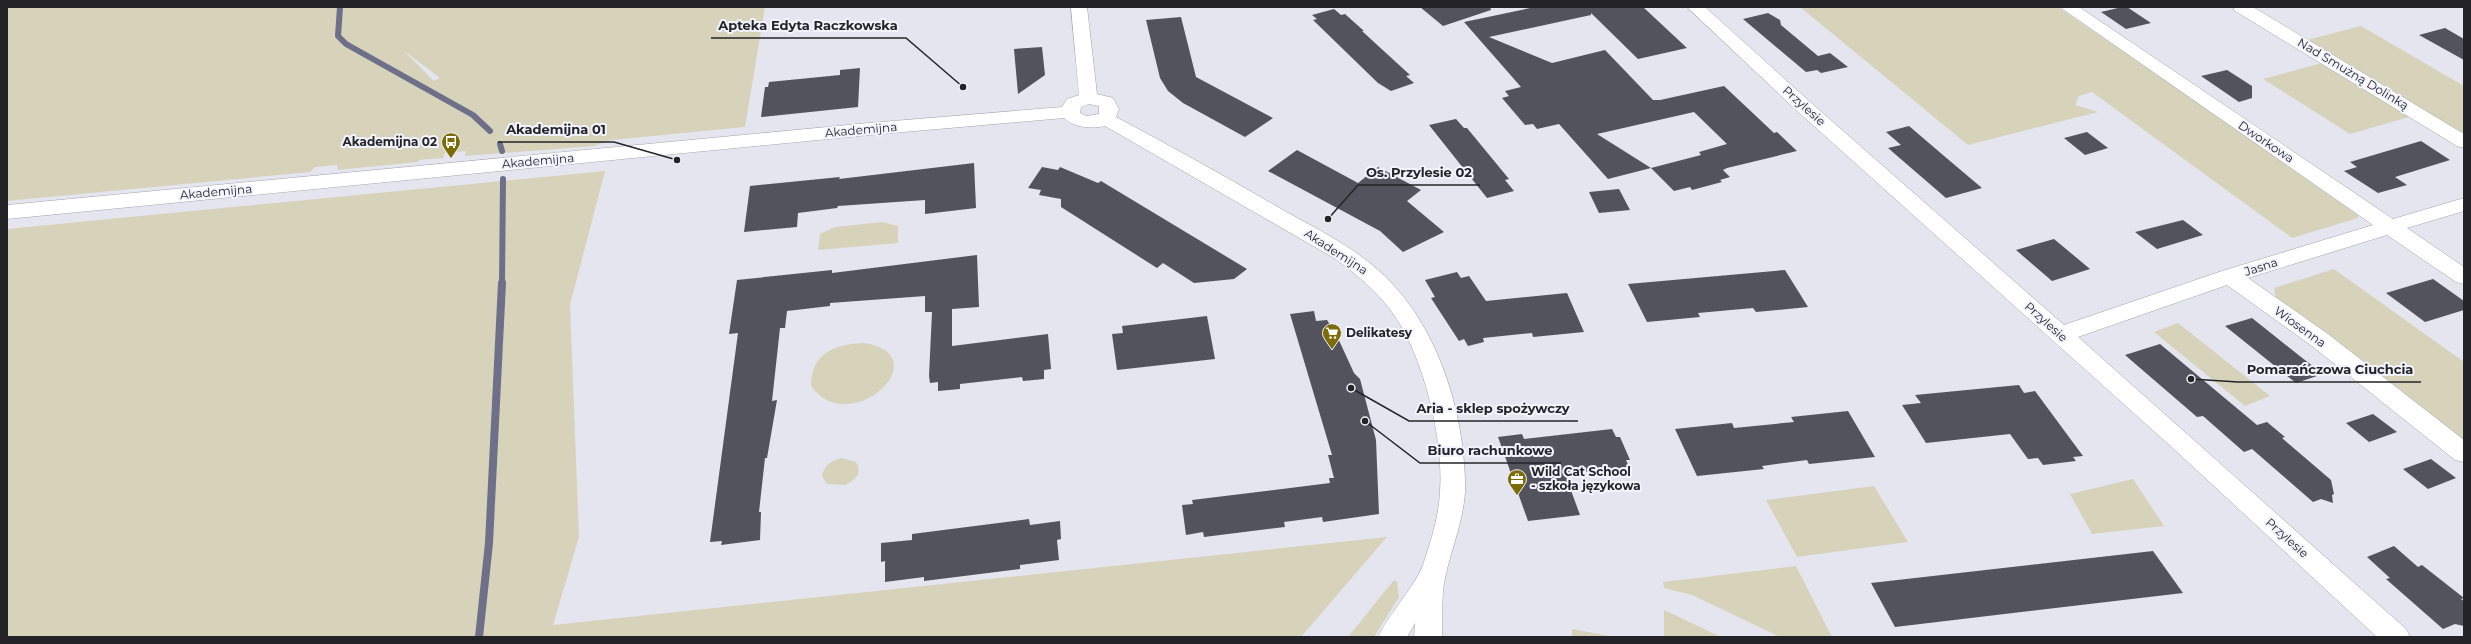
<svg xmlns="http://www.w3.org/2000/svg" width="2471" height="644" font-family="Montserrat,sans-serif">
<style>
.green{fill:#d7d3bb;fill-rule:evenodd}
.lines{fill:none;stroke-linecap:round;stroke-linejoin:round}
.stream-far1{stroke:#6e7089;stroke-width:6}
.stream{stroke:#6e7089;stroke-width:8}
.building{fill:#52535c}
.minor-casing{stroke:#a1a2ac;stroke-width:1}
.minor{fill:#fff;fill-rule:evenodd}
.labels{text-anchor:middle;stroke-width:4;stroke-linejoin:round;paint-order:stroke}
.street-label{font-size:12px;fill:#242428;stroke:#f2f3fd}
.poi-label{font-size:12px;font-weight:bold;fill:#242428;stroke:#f2f3fd;text-anchor:start}
.leader{fill:none;stroke:#242428;stroke-width:1.5}
.callout-dot{fill:#242428;stroke:#f2f3fd;stroke-width:1.5}
.callout-label{font-size:13px;text-anchor:middle;font-weight:bold;fill:#242428;stroke:#f2f3fd;stroke-width:4;stroke-linejoin:round;paint-order:stroke}
</style>
<rect width="100%" height="100%" fill="#e5e5f0"/>
<!-- green -->
<g class="green">
<path d="M 7,7 L 765,7 L 745,127 L 612,140 L 594,146 L 465,156 L 466,151 L 445,153 L 443,158 L 419,160 L 418,162 L 338,170 L 337,165 L 315,167 L 310,172 L 7,201 ZM 403,50 L 440,78 L 434,81 Z"/>
<polygon points="1800,7 2058,7 2358,211 2358,218 2292,238 2092,92 2079,96 2075,105 2098,112 1968,145"/>
<polygon points="2361,26 2464,86 2464,135 2307,40"/>
<polygon points="2322,63 2409,117 2350,134 2263,79"/>
<polygon points="605,171 570,305 579,537 553,625 1387,537 1301,637 7,637 7,229"/>
<polygon points="882,222 898,226 898,243 818,250 820,234 835,227"/>
<polygon points="2334,269 2464,362 2464,442 2276,299 2274,288"/>
<polygon points="2178,323 2270,396 2245,406 2154,332"/>
<path d="M 864,343 C 941,355 850,441 811,386 C 811,353 835,344 864,343 Z"/>
<path d="M 841,458 L 856,462 C 863,473 855,480 845,485 L 827,484 L 822,476 C 824,465 831,461 841,458 Z"/>
<polygon points="2133,479 2164,526 2092,534 2070,494"/>
<polygon points="1874,486 1908,542 1797,557 1766,500"/>
<polygon points="1796,566 1832,637 1778,636 1692,595 1664,588 1663,582"/>
<polygon points="1394,580 1397,582 1399,597 1374,637 1348,637"/>
<polygon points="1664,610 1721,637 1664,637"/>
<polygon points="1572,629 1615,637 1572,637"/>
</g>
<g class="lines">
<!-- stream-far1 -->
<g class="stream-far1">
<polyline points="340,7 338,36 346,44 473,115 490,131"/>
<polyline points="500,144 502,151"/>
<polyline points="502,284 503,179"/>
</g>
<!-- stream -->
<polyline class="stream" points="479,637 489,543 502,283"/>
</g>
<!-- building -->
<g class="building">
<polygon points="1420,7 1490,7 1491,10 1443,26"/>
<polygon points="1535,7 1643,7 1687,48 1638,59 1591,13 1591,15 1489,37 1552,63 1605,50 1653,100 1660,100 1724,86 1774,133 1777,132 1797,151 1727,168 1723,170 1730,177 1720,180 1722,182 1692,190 1690,187 1674,191 1651,168 1701,155 1699,152 1727,144 1694,112 1597,134 1651,168 1608,179 1559,124 1537,129 1533,124 1525,125 1502,98 1509,96 1505,91 1521,87 1464,22"/>
<polygon points="2122,7 2127,7 2151,23 2126,29 2101,12"/>
<polygon points="1334,9 1341,15 1345,14 1364,31 1362,31 1410,75 1406,76 1414,83 1391,91 1378,83 1313,20 1317,19 1312,15"/>
<polygon points="1768,13 1780,20 1781,25 1818,56 1830,53 1848,67 1821,73 1817,70 1806,72 1743,19"/>
<polygon points="1181,17 1196,77 1273,118 1245,137 1183,103 1168,91 1160,78 1146,20"/>
<polygon points="2445,28 2464,39 2464,60 2419,35"/>
<polygon points="1042,47 1045,75 1018,94 1014,49"/>
<polygon points="860,68 858,107 761,117 765,87 768,87 769,82 840,75 840,70"/>
<polygon points="2227,70 2252,86 2252,98 2239,102 2201,76"/>
<polygon points="1456,119 1464,128 1467,128 1509,179 1505,180 1514,191 1487,198 1429,125"/>
<polygon points="1909,126 1950,161 1982,188 1946,198 1888,148 1901,145 1886,132"/>
<polygon points="2087,132 2108,148 2085,155 2064,138"/>
<polygon points="2421,141 2450,160 2395,177 2407,185 2378,193 2344,171 2357,167 2350,162"/>
<polygon points="1297,150 1358,183 1378,167 1421,190 1407,201 1444,232 1403,252 1380,231 1268,171"/>
<polygon points="974,163 976,208 925,214 925,200 838,206 837,208 798,213 797,227 744,232 750,186 840,177 839,179"/>
<polygon points="1042,167 1058,170 1060,167 1098,183 1101,181 1247,269 1234,279 1194,283 1163,263 1157,268 1061,207 1061,199 1039,195 1041,190 1028,188"/>
<polygon points="1619,189 1630,210 1599,213 1589,192"/>
<polygon points="2183,220 2203,235 2157,249 2135,232"/>
<polygon points="2054,239 2090,269 2052,281 2016,250"/>
<polygon points="977,255 979,307 952,309 952,346 1048,334 1051,369 1044,370 1044,379 1023,381 1022,377 960,384 960,389 938,391 938,382 930,383 929,376 932,312 925,312 925,296 830,303 830,306 787,311 785,328 780,328 772,401 777,400 767,458 765,458 759,512 761,512 760,540 721,545 722,541 710,542 738,333 729,334 737,280 832,270 832,273"/>
<polygon points="1785,270 1808,307 1756,312 1753,308 1698,313 1700,317 1647,322 1628,284"/>
<polygon points="1457,272 1461,278 1469,276 1486,301 1567,293 1584,332 1533,337 1532,333 1483,338 1484,342 1468,346 1464,339 1459,341 1431,298 1435,297 1425,280"/>
<polygon points="2433,279 2464,301 2464,310 2425,322 2386,293"/>
<polygon points="1314,311 1316,321 1327,320 1337,336 1354,373 1360,379 1376,440 1379,514 1323,522 1322,517 1284,522 1285,527 1204,537 1203,532 1186,535 1182,505 1193,504 1192,500 1330,483 1329,478 1334,478 1328,455 1332,455 1290,314"/>
<polygon points="1207,316 1215,359 1117,370 1112,334 1123,333 1122,326"/>
<polygon points="2252,318 2301,357 2323,374 2296,383 2225,326"/>
<polygon points="2160,344 2257,425 2267,422 2285,437 2282,438 2331,480 2334,494 2332,495 2333,503 2321,499 2313,502 2252,449 2244,452 2203,416 2197,417 2125,355"/>
<polygon points="2019,385 2024,393 2035,391 2083,456 2073,457 2076,461 2043,465 2038,458 2028,459 2010,434 1926,443 1902,405 1921,403 1915,395"/>
<polygon points="1848,411 1875,457 1809,464 1807,460 1762,466 1764,469 1697,476 1675,429 1732,423 1734,428 1794,422 1791,417"/>
<polygon points="2373,414 2397,432 2369,442 2346,423"/>
<polygon points="1612,429 1616,437 1620,437 1630,460 1626,460 1629,467 1565,474 1580,515 1528,521 1498,437 1522,434 1524,439"/>
<polygon points="2431,459 2456,478 2428,489 2403,469"/>
<polygon points="1029,519 1030,525 1060,521 1061,539 1057,540 1059,560 1020,565 1020,569 924,581 924,577 885,582 885,561 881,562 881,543 912,540 912,534"/>
<polygon points="2394,546 2418,567 2422,565 2464,598 2461,599 2464,601 2464,626 2455,624 2443,629 2386,579 2390,578 2367,557"/>
<polygon points="2153,551 2183,593 1895,627 1871,583"/>
</g>
<g class="lines">
<defs>
<g id="minor">
<path d="M 1071,7 L 1087,7 L 1097,94 L 1113,98 L 1119,109 L 1116,117 C 1172,147 1227,177 1281,209 C 1321,231 1366,253 1396,288 C 1440,337 1463,413 1465,479 C 1467,513 1452,545 1445,578 C 1441,597 1443,617 1442,637 L 1414,637 L 1415,623 L 1407,637 L 1378,637 C 1389,614 1415,586 1423,565 C 1431,541 1439,516 1440,491 C 1444,439 1423,354 1392,312 C 1376,290 1356,274 1334,258 L 1105,126 C 1091,129 1075,128 1064,118 L 869,135 L 7,219 L 7,205 L 869,123 L 1062,107 L 1067,99 L 1079,95 ZM 1089,104 L 1099,106 L 1099,114 L 1087,116 L 1080,113 L 1081,107 Z"/>
<polygon points="1687,7 1705,7 1809,101 2064,325 2222,271 2373,225 2060,7 2079,7 2393,219 2464,198 2464,211 2407,228 2464,267 2464,284 2456,282 2387,235 2248,278 2328,334 2464,440 2464,462 2455,460 2312,346 2227,285 2078,337 2406,629 2410,637 2377,637 2175,450 1795,109"/>
<polygon points="2233,7 2253,7 2464,134 2464,148 2457,146 2235,11"/>
</g>
</defs>
<!-- minor casing -->
<use href="#minor" class="minor-casing"/>
<!-- minor -->
<use href="#minor" class="minor"/>
</g>
<!-- icons -->
<defs>
<symbol id="bus-pin" viewBox="-11 -11 22 30"><path d="M0 17L-7.5 6A9.5 9.5 0 1 1 7.5 6Z" fill="#7b6c06" stroke="#f2f3fd"/><path d="M-5-6H5V4H4V6H2V4H-2V6H-4V4H-5ZM-3.5-4V0h7V-4ZM-3.5 1.2v1.5H-2V1.2ZM2 1.2v1.5H3.5V1.2Z" fill="#fff"/></symbol>
<symbol id="supermarket-pin" viewBox="-11 -11 22 30"><path d="M0 17L-7.5 6A9.5 9.5 0 1 1 7.5 6Z" fill="#7b6c06" stroke="#f2f3fd"/><path d="M-6-5.5h2.5l.6 2H6L4.5 2H-2.5L-4.4-4H-6ZM-1.5 3.2a1.3 1.3 0 1 0 .1 0ZM3 3.2a1.3 1.3 0 1 0 .1 0Z" fill="#fff"/></symbol>
<symbol id="office-pin" viewBox="-11 -11 22 30"><path d="M0 17L-7.5 6A9.5 9.5 0 1 1 7.5 6Z" fill="#7b6c06" stroke="#f2f3fd"/><path d="M-6-3h4V-5.5h4V-3h4V5H-6ZM-1-4.5V-3h2v-1.5ZM-6 0V1H6V0Z" fill="#fff"/></symbol>
</defs>
<g fill-rule="evenodd">
<use href="#bus-pin" x="440" y="131" width="22" height="30"/>
<use href="#supermarket-pin" x="1321" y="322" width="22" height="30"/>
<use href="#office-pin" x="1506" y="468" width="22" height="30"/>
</g>
<g class="labels">
<!-- street labels -->
<g class="street-label">
<text transform="translate(2353 74) rotate(31)" y="4">Nad Smużną Dolinką</text>
<text transform="translate(1804 106) rotate(42)" y="4">Przylesie</text>
<text transform="translate(861 130) rotate(-5)" y="4">Akademijna</text>
<text transform="translate(2266 142) rotate(34)" y="4">Dworkowa</text>
<text transform="translate(538 161) rotate(-5)" y="4">Akademijna</text>
<text transform="translate(216 192) rotate(-5)" y="4">Akademijna</text>
<text transform="translate(1336 252) rotate(33)" y="4">Akademijna</text>
<text transform="translate(2261 267) rotate(-18)" y="4">Jasna</text>
<text transform="translate(2046 322) rotate(42)" y="4">Przylesie</text>
<text transform="translate(2300 327) rotate(36)" y="4">Wiosenna</text>
<text transform="translate(2287 538) rotate(42)" y="4">Przylesie</text>
</g>
<!-- poi labels -->
<g class="poi-label">
<text x="437" y="146" text-anchor="end">Akademijna 02</text>
<text x="1346" y="337">Delikatesy</text>
<text x="1531" y="476">Wild Cat School<tspan x="1531" dy="14">- szkoła językowa</tspan></text>
</g>
</g>
<!-- callouts -->
<path class="leader" d="M963 87L906 38H711M677 160L614 142H498M1328 219L1358 185H1480M2191 379L2238 382H2421M1351 388L1409 421H1578M1365 421L1420 463H1561"/>
<g class="callout-dot">
<circle cx="963" cy="87" r="4"/>
<circle cx="677" cy="160" r="4"/>
<circle cx="1328" cy="219" r="4"/>
<circle cx="2191" cy="379" r="4"/>
<circle cx="1351" cy="388" r="4"/>
<circle cx="1365" cy="421" r="4"/>
</g>
<g class="callout-label">
<text x="808" y="30">Apteka Edyta Raczkowska</text>
<text x="556" y="134">Akademijna 01</text>
<text x="1419" y="177">Os. Przylesie 02</text>
<text x="2330" y="374">Pomarańczowa Ciuchcia</text>
<text x="1493" y="413">Aria - sklep spożywczy</text>
<text x="1490" y="455">Biuro rachunkowe</text>
</g>
<!-- border -->
<rect width="2471" height="644" fill="none" stroke="#242428" stroke-width="16"/>
</svg>
